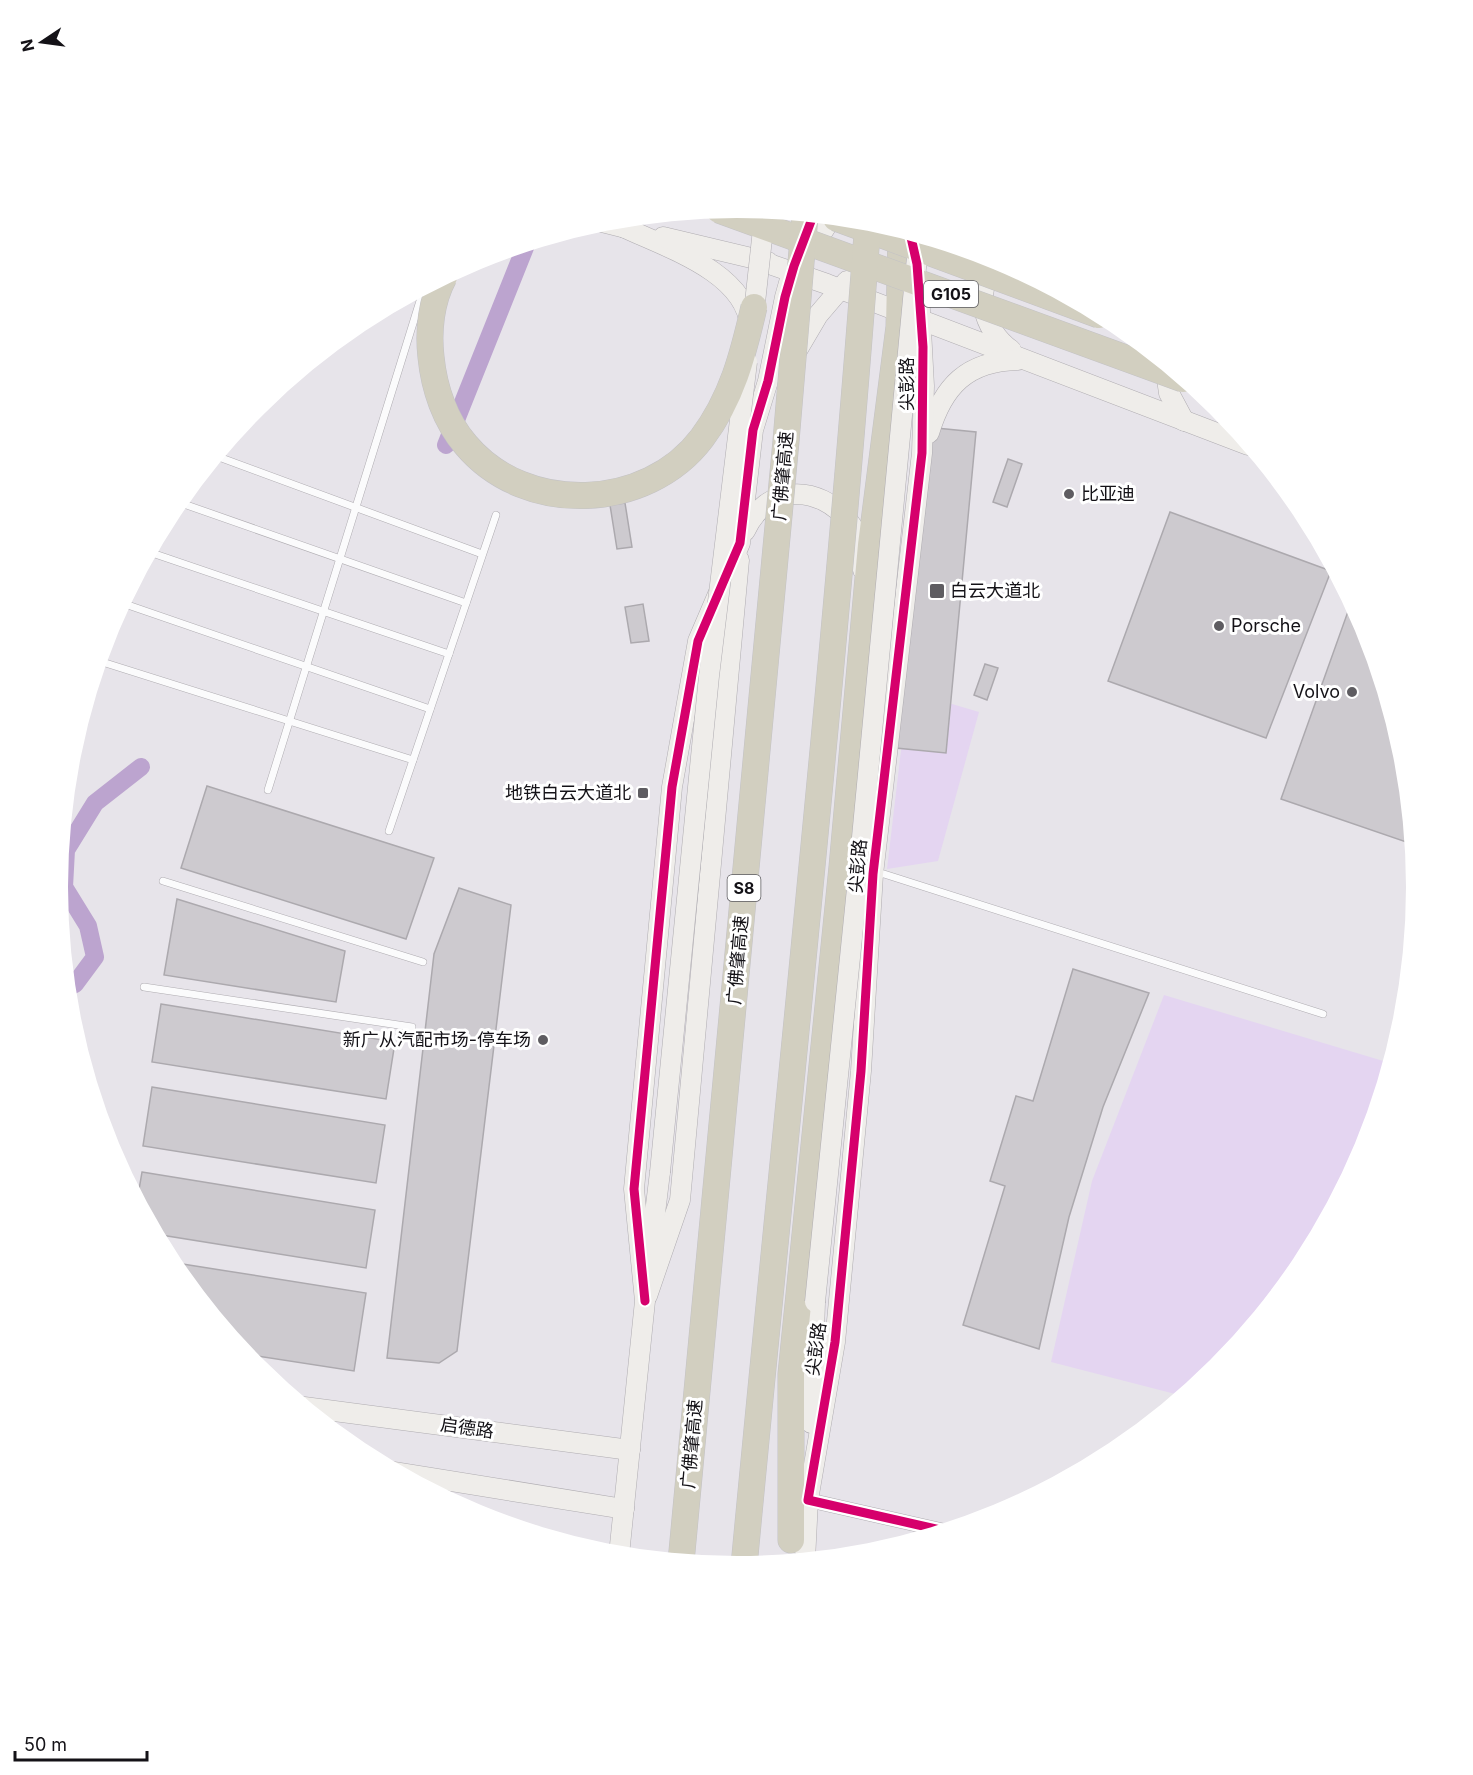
<svg xmlns="http://www.w3.org/2000/svg" width="1473" height="1775" font-family="Inter,'Noto Sans SC',sans-serif">
<style>
.green{fill:#e4d5f1}
.lines{fill:none;stroke-linecap:round;stroke-linejoin:round}
.canal{stroke:#bca4cf;stroke-width:18}
.building{fill:#cdcacf;stroke:#aca9ae;stroke-width:1.5}
.lane-casing{stroke:#afacb1;stroke-width:8}
.street-casing{stroke:#afacb1;stroke-width:15}
.secondary-casing{stroke:#afacb1;stroke-width:21}
.highway-casing{stroke:#c3c2c5;stroke-width:27}
.lane{stroke:#fbfbfc;stroke-width:7}
.street{stroke:#fbfbfc;stroke-width:14}
.secondary{stroke:#efedea;stroke-width:20}
.highway{stroke:#d2cfc0;stroke-width:26}
.secondary-bridge-casing{stroke:#afacb1;stroke-width:21;stroke-linecap:butt}
.highway-bridge-casing{stroke:#c3c2c5;stroke-width:27;stroke-linecap:butt}
.secondary-bridge{stroke:#efedea;stroke-width:20}
.highway-bridge{stroke:#d2cfc0;stroke-width:26}
.cycleway-casing{stroke:#fff;stroke-width:13}
.cycleway{stroke:#d6006c;stroke-width:9}
.poi-dot{fill:#5e5c61;stroke:#fff;stroke-width:2}
.labels{text-anchor:middle;stroke-width:6;stroke-linejoin:round;paint-order:stroke}
.shield{fill:#fff;stroke:#5a595d;stroke-width:1.5}
.shield-label{font-size:16px;font-weight:bold;fill:#141217}
.street-label{font-size:18px;fill:#141217;stroke:#fff}
.poi-label{font-size:18px;fill:#141217;stroke:#fff;text-anchor:start}
</style>
<rect width="100%" height="100%" fill="#e7e4ea"/>
<!-- green -->
<g class="green">
<polygon points="908,691 979,712 938,861 887,869"/>
<polygon points="1164,995 1390,1063 1364,1148 1301,1265 1217,1368 1183,1396 1051,1362 1092,1181"/>
</g>
<g class="lines">
<!-- canal -->
<g class="canal">
<polyline points="446,445 526,245"/>
<polyline points="67,988 75,984 95,957 88,926 64,887 66,850 95,803 141,767"/>
</g>
</g>
<!-- building -->
<g class="building">
<polygon points="926,427 976,432 946,753 896,748"/>
<polygon points="1008,459 1022,464 1007,507 993,502"/>
<polygon points="625,503 632,547 617,549 610,505"/>
<polygon points="1170,512 1331,571 1266,738 1108,681"/>
<polygon points="1351,603 1364,628 1403,755 1412,844 1281,799"/>
<polygon points="643,604 649,641 631,643 625,607"/>
<polygon points="985,664 998,668 987,700 974,695"/>
<polygon points="207,786 434,858 406,939 181,868"/>
<polygon points="459,888 511,905 457,1351 439,1363 387,1358 434,954"/>
<polygon points="177,899 345,951 336,1002 164,975"/>
<polygon points="1073,969 1149,993 1103,1107 1069,1217 1039,1349 963,1325 1005,1186 990,1181 1016,1096 1033,1101"/>
<polygon points="161,1004 395,1042 386,1099 152,1062"/>
<polygon points="152,1087 385,1125 376,1183 143,1146"/>
<polygon points="142,1172 375,1210 366,1268 155,1234 137,1201"/>
<polygon points="170,1262 366,1293 354,1371 244,1354"/>
</g>
<g class="lines">
<defs>
<g id="lane">
<polyline points="216,456 482,554"/>
<polyline points="178,502 466,603"/>
<polyline points="149,552 449,654"/>
<polyline points="122,603 430,709"/>
<polyline points="99,661 413,760"/>
<polyline points="268,790 424,288"/>
<polyline points="389,831 496,515"/>
<polyline points="876,874 884,874 1323,1014"/>
<polyline points="163,881 423,962"/>
<polyline points="144,987 412,1027"/>
</g>
<polyline id="street" points="808,1500 945,1531"/>
<g id="secondary">
<polyline points="602,222 634,230"/>
<path d="M 621,226 C 664,247 745,271 750,326"/>
<polyline points="663,237 768,262"/>
<polyline points="802,252 823,231 832,217"/>
<polyline points="755,259 827,284 1248,445"/>
<path d="M 1001,262 C 970,287 983,330 1011,350"/>
<polyline points="795,354 818,315 847,281"/>
<polyline points="1165,365 1169,393 1184,421"/>
<path d="M 929,433 C 943,386 967,361 1018,360"/>
<path d="M 745,531 C 766,484 819,483 849,522 C 859,534 861,555 863,570"/>
<polyline points="649,1263 660,1172"/>
<polyline points="647,1296 680,1200 739,560"/>
<polyline points="304,1407 630,1450"/>
<polyline points="811,1423 815,1302"/>
<polyline points="395,1472 624,1509"/>
<polyline points="619,1555 645,1301 634,1189 672,787 698,641 740,543 753,430 768,381 785,297 792,272"/>
<polyline points="805,1560 808,1500 835,1342 861,1071 873,874 922,453 924,386 919,292"/>
</g>
<polyline id="highway" points="791,1540 791,1374 842,867 871,545 899,327 901,231"/>
</defs>
<!-- lane casing -->
<use href="#lane" class="lane-casing"/>
<!-- street casing -->
<use href="#street" class="street-casing"/>
<!-- secondary casing -->
<use href="#secondary" class="secondary-casing"/>
<!-- highway casing -->
<use href="#highway" class="highway-casing"/>
<!-- lane -->
<use href="#lane" class="lane"/>
<!-- street -->
<use href="#street" class="street"/>
<!-- secondary -->
<use href="#secondary" class="secondary"/>
<!-- highway -->
<use href="#highway" class="highway"/>
<defs>
<g id="secondary-bridge">
<polyline points="753,321 765,211"/>
<polyline points="660,1172 709,676 747,362"/>
<polyline points="815,1302 859,869 919,236"/>
</g>
<g id="highway-bridge">
<polyline points="719,210 1183,379"/>
<polyline points="836,218 1099,315"/>
<path d="M 444,277 C 431,301 428,331 431,357 C 434,388 445,421 466,445 C 526,516 647,511 702,438 C 732,398 743,355 754,307"/>
<polyline points="681,1562 786,441 805,215"/>
<path d="M 744,1566 C 786,1118 835,670 868,221"/>
</g>
</defs>
<!-- secondary-bridge casing -->
<use href="#secondary-bridge" class="secondary-bridge-casing"/>
<!-- highway-bridge casing -->
<use href="#highway-bridge" class="highway-bridge-casing"/>
<!-- secondary-bridge -->
<use href="#secondary-bridge" class="secondary-bridge"/>
<!-- highway-bridge -->
<use href="#highway-bridge" class="highway-bridge"/>
<defs>
<g id="cycleway">
<polyline points="910,233 917,264 923,347 922,453 873,874 861,1071 835,1342 808,1500 945,1531"/>
<polyline points="645,1301 634,1189 672,787 698,641 740,543 753,430 768,381 785,297 794,266 813,216"/>
</g>
</defs>
<!-- cycleway casing -->
<use href="#cycleway" class="cycleway-casing"/>
<!-- cycleway -->
<use href="#cycleway" class="cycleway"/>
</g>
<!-- markers -->
<g class="poi-dot">
<circle cx="1069" cy="494" r="6"/>
<rect x="929" y="583" width="16" height="16" rx="3"/>
<circle cx="1219" cy="626" r="6"/>
<circle cx="1352" cy="692" r="6"/>
<rect x="637" y="787" width="12" height="12" rx="3"/>
<circle cx="543" cy="1040" r="6"/>
</g>
<g class="labels">
<!-- shield labels -->
<g class="shield">
<rect x="924" y="281" width="54" height="26" rx="4.5"/>
<rect x="727.5" y="875" width="33" height="26" rx="4.5"/>
</g>
<g class="shield-label">
<text x="951" y="300">G105</text>
<text x="744" y="894">S8</text>
</g>
<!-- street labels -->
<g class="street-label">
<text transform="translate(907 384) rotate(-90)" y="6">尖彭路</text>
<text transform="translate(783 476) rotate(-85)" y="6">广佛肇高速</text>
<text transform="translate(858 866) rotate(-85)" y="6">尖彭路</text>
<text transform="translate(738 960) rotate(-85)" y="6">广佛肇高速</text>
<text transform="translate(816 1349) rotate(-82)" y="6">尖彭路</text>
<text transform="translate(467 1428) rotate(8)" y="6">启德路</text>
<text transform="translate(692 1444) rotate(-85)" y="6">广佛肇高速</text>
</g>
<!-- poi labels -->
<g class="poi-label">
<text x="1081" y="500">比亚迪</text>
<text x="950" y="597">白云大道北</text>
<text x="1231" y="632">Porsche</text>
<text x="1340" y="698" text-anchor="end">Volvo</text>
<text x="631" y="799" text-anchor="end">地铁白云大道北</text>
<text x="531" y="1046" text-anchor="end">新广从汽配市场-停车场</text>
</g>
</g>
<!-- crop -->
<path d="M0 0H1473V1775H0ZM68 887a669 669 0 1 1 1338 0a669 669 0 1 1-1338 0Z" fill="#fff" fill-rule="evenodd"/>
<!-- north arrow -->
<g transform="translate(42 42) rotate(257)" stroke="#ffffff" stroke-width="4.5" paint-order="stroke">
<path d="M0-4.5L10 22L0 15L-10 22Z" fill="#141217"/>
<text y="-9" font-size="16" font-weight="bold" text-anchor="middle" fill="#141217">N</text>
</g>
<!-- scale -->
<path d="M15 1751v9h132v-9" fill="none" stroke="#141217" stroke-width="3"/>
<text x="24" y="1751" font-size="18" fill="#141217" stroke="#ffffff" stroke-width="4.5" paint-order="stroke">50 m</text>
</svg>
